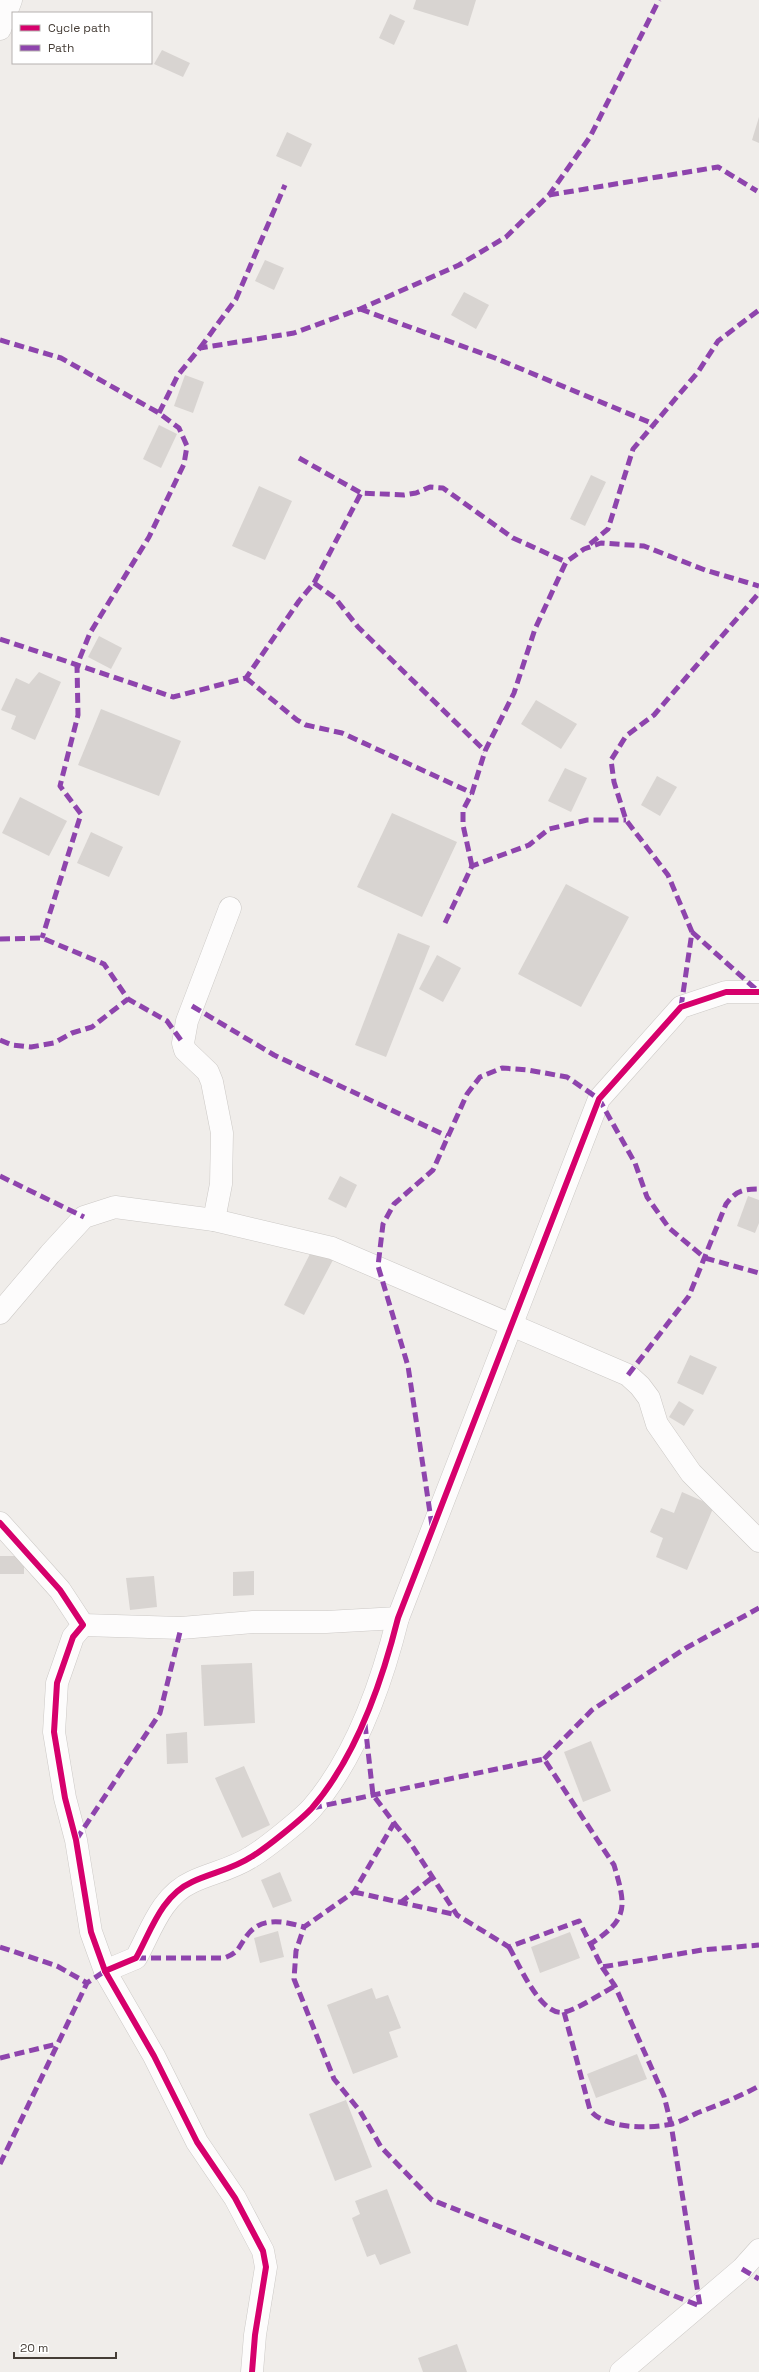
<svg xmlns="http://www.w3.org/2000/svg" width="759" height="2372" font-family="'Space Grotesk',sans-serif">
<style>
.building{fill:#d8d4d1}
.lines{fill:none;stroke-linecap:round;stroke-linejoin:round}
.minor-casing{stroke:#ccc9c6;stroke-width:23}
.minor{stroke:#fdfcfc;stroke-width:22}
.quiet{stroke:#8e44ad;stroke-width:5;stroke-dasharray:10 5;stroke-linecap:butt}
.cycleway-casing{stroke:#fff;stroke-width:8}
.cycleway{stroke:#d6006c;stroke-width:6}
</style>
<rect width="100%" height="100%" fill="#f0edea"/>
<!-- building -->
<g class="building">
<polygon points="416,0 476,0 468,26 413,9"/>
<polygon points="390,14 405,21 394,45 379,38"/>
<polygon points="162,50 190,63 183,77 154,64"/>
<polygon points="759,117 759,143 752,140"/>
<polygon points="287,132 312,144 301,167 276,156"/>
<polygon points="265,260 284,268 274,290 255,281"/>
<polygon points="464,292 489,305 476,329 451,315"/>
<polygon points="185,375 204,382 193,413 174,406"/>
<polygon points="159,425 177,434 161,468 143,459"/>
<polygon points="591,475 606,482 585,526 570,519"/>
<polygon points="259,486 292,501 265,560 232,546"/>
<polygon points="99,636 122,648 111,669 88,657"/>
<polygon points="39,672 61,682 35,740 11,729 16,716 1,710 16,678 29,684"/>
<polygon points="536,700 577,724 561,749 521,724"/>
<polygon points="101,709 181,741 159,796 78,765"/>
<polygon points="565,768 587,778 571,812 548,801"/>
<polygon points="657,776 677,787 660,816 641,805"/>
<polygon points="20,797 67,821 49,856 2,833"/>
<polygon points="392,813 457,842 422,917 357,887"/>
<polygon points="91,832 123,847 109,877 77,863"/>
<polygon points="566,884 629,917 581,1007 518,974"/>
<polygon points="398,933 430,946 386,1057 355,1045"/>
<polygon points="437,955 461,968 443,1002 419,989"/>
<polygon points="340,1176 357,1185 346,1208 328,1199"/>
<polygon points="748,1196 759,1200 759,1223 755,1233 737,1226"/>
<polygon points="313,1248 334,1258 304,1315 284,1305"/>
<polygon points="690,1355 717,1367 703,1395 677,1383"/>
<polygon points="679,1401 694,1410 684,1426 669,1417"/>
<polygon points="682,1492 714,1506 687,1570 656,1557 663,1538 650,1532 661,1508 674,1513"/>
<rect x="0" y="1556" width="24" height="18"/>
<polygon points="254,1571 254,1595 233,1596 233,1572"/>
<polygon points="154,1576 157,1607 130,1610 126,1578"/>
<polygon points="252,1663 255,1723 204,1726 201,1665"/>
<polygon points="187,1732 188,1763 167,1764 166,1734"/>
<polygon points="591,1741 611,1791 583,1802 564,1752"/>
<polygon points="244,1766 270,1825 242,1838 215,1778"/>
<polygon points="280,1872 292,1901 273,1908 261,1880"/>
<polygon points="278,1931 284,1957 260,1963 254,1938"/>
<polygon points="570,1932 580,1958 540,1973 531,1947"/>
<polygon points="372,1988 376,1999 388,1995 401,2028 389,2032 398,2057 353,2074 327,2005"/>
<polygon points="637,2054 647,2079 596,2098 587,2074"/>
<polygon points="346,2100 372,2167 335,2181 309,2114"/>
<polygon points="387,2189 411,2253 380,2265 375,2254 367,2257 352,2218 360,2214 355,2201"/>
<polygon points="457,2344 467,2372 423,2372 418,2358"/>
</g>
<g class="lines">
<defs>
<g id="minor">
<polyline points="0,29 11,0"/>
<polyline points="214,1220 221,1184 222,1133 212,1082 208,1072 185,1050 183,1043 187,1021 230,908"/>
<polyline points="0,1313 50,1254 84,1217 115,1207 214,1220 332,1248 628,1375 640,1386 649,1398 657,1424 691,1473 759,1541"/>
<polyline points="0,1523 60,1590 83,1625 73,1637 57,1683 54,1732 65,1798 76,1840 91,1932 105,1971 154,2056 197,2142 235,2198 263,2251 266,2267 255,2335 252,2372"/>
<polyline points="83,1625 181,1628 253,1622 326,1622 398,1618"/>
<path d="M 105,1971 L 136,1958 C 151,1931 161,1896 192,1882 C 211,1873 233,1869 251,1857 C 265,1849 302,1819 312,1808 C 356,1757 382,1682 398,1618 L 599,1099 L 681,1007 L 726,992 L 759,992"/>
<polyline points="621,2372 742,2269 759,2250"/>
</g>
</defs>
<!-- minor casing -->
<use href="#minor" class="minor-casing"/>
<!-- minor -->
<use href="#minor" class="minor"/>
<!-- quiet -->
<g class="quiet">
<polyline points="549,195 718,167 757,191"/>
<polyline points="360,309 495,358 656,425"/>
<polyline points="0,340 61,358 159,413 179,428 187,446 184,464 149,537 90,633 77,665 78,715 60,786 81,814 42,938"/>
<polyline points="200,348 236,299 285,185"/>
<polyline points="159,413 178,375 200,348 294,333 360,309 459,265 506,237 549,195 590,137 659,0"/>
<polyline points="299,458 361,493 404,495 416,493 430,487 443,488 513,538 566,562"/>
<polyline points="590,544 608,529 633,449 698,372 718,341 759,310"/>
<polyline points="314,583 335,598 358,627 485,751"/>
<polyline points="0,639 173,697 246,678 299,601 314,583 361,493"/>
<polyline points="246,678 297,720 306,725 342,733 472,793"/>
<polyline points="472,866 463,825 463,810 472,793 485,751 514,693 535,629 566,562 584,549 601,543 644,546 705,570 759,586"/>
<polyline points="445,923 472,866 529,845 549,829 587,820 626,820"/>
<polyline points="692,932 759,992"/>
<polyline points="0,939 42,938 104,964 128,999 167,1021 183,1043"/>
<polyline points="192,1006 274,1055 447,1136"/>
<polyline points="681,1007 692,932 668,875 626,820 614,782 611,760 626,736 654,715 759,593"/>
<polyline points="0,1040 12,1045 31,1047 54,1043 72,1033 92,1027 128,999"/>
<polyline points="0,1176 84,1217"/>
<path d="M 628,1375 L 689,1296 L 726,1204 C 736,1191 742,1189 759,1189"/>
<polyline points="432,1526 408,1366 378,1266 383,1224 394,1204 433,1170 467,1094 480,1077 502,1068 528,1070 567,1077 599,1099 635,1163 647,1197 669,1228 705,1258 759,1273"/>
<polyline points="365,1724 373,1795 394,1823 354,1892 304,1927 296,1951 294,1979 334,2079 360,2111 381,2147 432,2200 700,2306"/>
<polyline points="544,1759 592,1710 686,1648 759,1608"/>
<path d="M 312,1808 L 544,1759 L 614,1865 C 627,1909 628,1919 589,1945"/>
<polyline points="394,1823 411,1844 457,1915 509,1947 579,1921 602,1967 702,1950 759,1945"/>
<polyline points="76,1840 160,1713 181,1628"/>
<polyline points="354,1892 457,1915"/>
<polyline points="400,1903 433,1877"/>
<polyline points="0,1947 57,1966 87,1983"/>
<path d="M 509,1947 C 519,1964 541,2018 565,2012 C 578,2009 602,1993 615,1986"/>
<path d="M 136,1958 L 224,1958 C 241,1952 238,1946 249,1933 C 264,1916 286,1922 304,1927"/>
<polyline points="602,1967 615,1986 664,2096 671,2124 700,2306"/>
<path d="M 564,2012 L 590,2110 C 604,2129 650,2129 671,2124 C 680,2122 689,2117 697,2113 C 718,2105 739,2097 759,2086"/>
<polyline points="0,2058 57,2044"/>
<polyline points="0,2164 87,1983 105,1971"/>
<polyline points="742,2269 759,2279"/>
</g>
<defs>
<g id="cycleway">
<polyline points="0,1523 60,1590 83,1625 73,1637 57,1683 54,1732 65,1798 76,1840 91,1932 105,1971 154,2056 197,2142 235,2198 263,2251 266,2267 255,2335 252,2372"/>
<path d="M 105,1971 L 136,1958 C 151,1931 161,1896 192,1882 C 211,1873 233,1869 251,1857 C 265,1849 302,1819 312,1808 C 356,1757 382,1682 398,1618 L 599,1099 L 681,1007 L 726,992 L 759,992"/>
</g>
</defs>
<!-- cycleway casing -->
<use href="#cycleway" class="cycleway-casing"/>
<!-- cycleway -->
<use href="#cycleway" class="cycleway"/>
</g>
<!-- legend -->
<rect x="12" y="12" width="140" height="52" fill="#ffffff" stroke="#b5b1af"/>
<rect x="20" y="25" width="20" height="6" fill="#d6006c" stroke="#b5b1af"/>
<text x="48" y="32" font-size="12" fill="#453d36">Cycle path</text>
<rect x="20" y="45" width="20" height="6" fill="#8e44ad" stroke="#b5b1af"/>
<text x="48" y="52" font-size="12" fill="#453d36">Path</text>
<!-- scale -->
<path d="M14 2352v6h102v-6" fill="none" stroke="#453d36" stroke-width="2"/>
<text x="20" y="2352" font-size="12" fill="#453d36" stroke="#ffffff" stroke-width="3" paint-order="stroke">20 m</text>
</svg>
